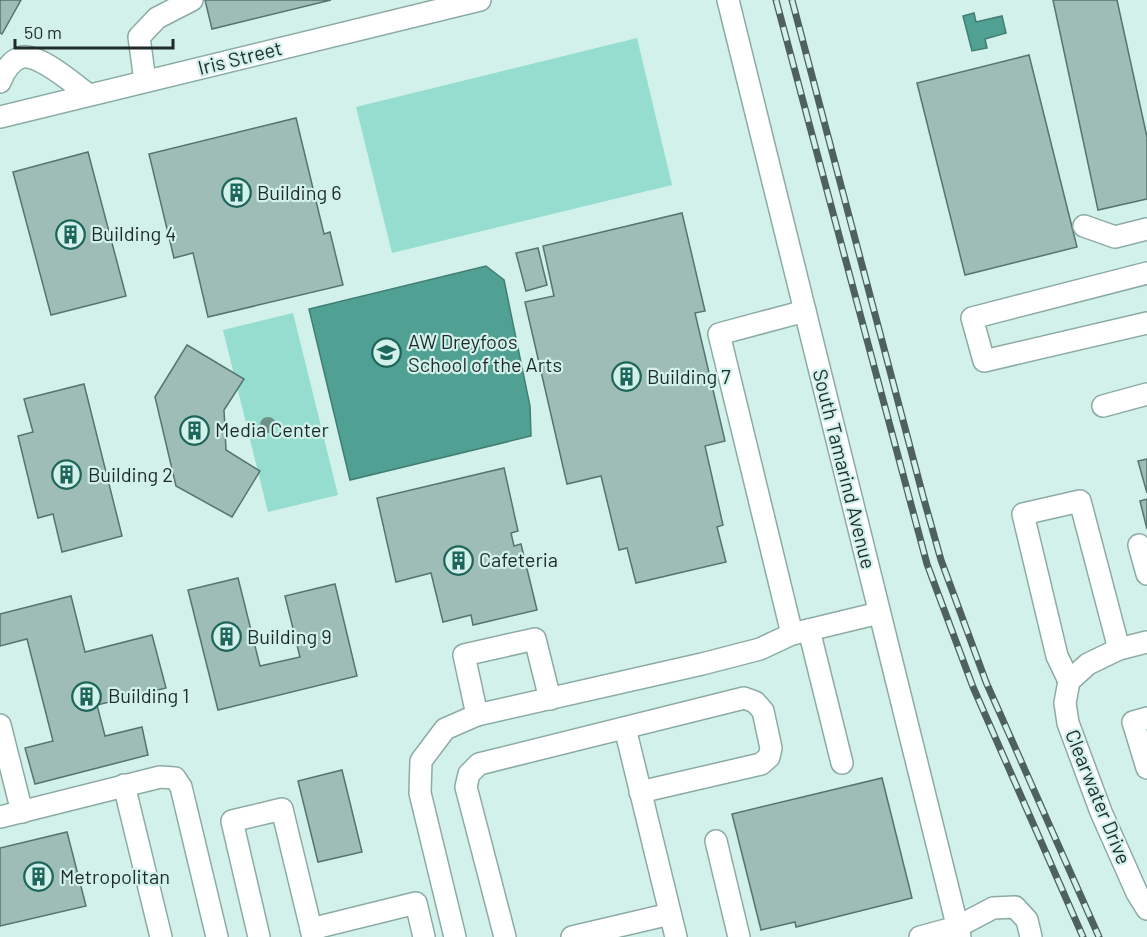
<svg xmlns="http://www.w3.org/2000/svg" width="1147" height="937" font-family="Barlow,sans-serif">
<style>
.green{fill:#95ddcf}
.water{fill:#50a193;stroke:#417e73;stroke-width:1.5}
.building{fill:#9ebdb6;stroke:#57746e;stroke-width:1.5}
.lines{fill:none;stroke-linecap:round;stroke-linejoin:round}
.minor-casing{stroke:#8caba4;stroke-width:24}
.minor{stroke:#fff;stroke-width:21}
.rail-casing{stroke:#4f615d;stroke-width:7}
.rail{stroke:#d1f1ea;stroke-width:4.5;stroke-dasharray:14;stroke-linecap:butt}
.tree{fill:#6d9089}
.labels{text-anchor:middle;stroke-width:4.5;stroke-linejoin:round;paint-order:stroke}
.street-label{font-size:20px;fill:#1e2b28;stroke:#d1f1ea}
.poi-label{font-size:20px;fill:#1e2b28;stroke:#d1f1ea;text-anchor:start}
</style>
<rect width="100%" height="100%" fill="#d1f1ea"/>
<!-- green -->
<g class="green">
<polygon points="637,38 672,185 392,253 356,107"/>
<polygon points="293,313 338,495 268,512 223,330"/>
</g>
<!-- water -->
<g class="water">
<polygon points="974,13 976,22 1002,16 1006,33 985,39 987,48 972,51 963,16"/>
<polygon points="486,266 504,280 530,406 531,436 350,480 309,309"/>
</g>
<!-- building -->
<g class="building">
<polygon points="0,0 21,0 2,34 0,33"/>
<polygon points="205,0 331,0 212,29"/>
<polygon points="1053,0 1117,0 1147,137 1147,199 1098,210"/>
<polygon points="1029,55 1077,247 965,275 917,83"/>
<polygon points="296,118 324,234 330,232 343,285 208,317 193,253 174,258 149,154"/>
<polygon points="88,152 126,296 51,315 13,172"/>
<polygon points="682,213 705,311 695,313 725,441 705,446 723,525 717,527 726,562 636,583 627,548 619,550 601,476 567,484 525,302 554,296 543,246"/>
<polygon points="538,248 547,285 526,291 516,253"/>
<polygon points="187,345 244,379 224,410 226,450 260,471 232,517 176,486 155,397"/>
<polygon points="84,384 122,536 62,552 53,514 38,518 18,436 33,432 24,399"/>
<polygon points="1147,459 1147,493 1138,461"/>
<polygon points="504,468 518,531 511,533 514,546 521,544 537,610 473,625 471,615 443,622 431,573 396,582 377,498"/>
<polygon points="1147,499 1147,529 1140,501"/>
<polygon points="238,578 260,666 300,657 285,596 335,584 357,676 218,710 188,590"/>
<polygon points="71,596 85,652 152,635 166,688 97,705 105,736 142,727 148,755 35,784 25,748 53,741 27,639 0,646 0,614"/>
<polygon points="342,770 362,852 318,862 298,781"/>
<polygon points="882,778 912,898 796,927 795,922 761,930 732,814"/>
<polygon points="67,832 86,906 0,926 0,848"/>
</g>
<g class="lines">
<defs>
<g id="minor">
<polyline points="728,0 960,937"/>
<polyline points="145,81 139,37 157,18 192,0"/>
<path d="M 0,82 C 4,72 11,60 22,57 C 40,54 75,85 89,95"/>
<polyline points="0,117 480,0"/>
<polyline points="1084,226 1115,237 1147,229"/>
<polyline points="1147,273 972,318 984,361 1147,323"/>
<polyline points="1103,406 1147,394"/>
<polyline points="1139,545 1147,574"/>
<polyline points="809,630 842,763"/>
<polyline points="792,634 719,334 805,311"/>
<polyline points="1069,681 1057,656 1023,514 1080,501 1119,649"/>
<polyline points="1069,681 1065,703 1068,723 1101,812 1137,893 1147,909"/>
<polyline points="1069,681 1088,664 1119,649 1147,642"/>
<polyline points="477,715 464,655 535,639 550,699"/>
<polyline points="1147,718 1133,722 1147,768"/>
<polyline points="0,725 22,812"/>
<polyline points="625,728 676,937"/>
<polyline points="124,785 161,937"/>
<polyline points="0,817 160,777 175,778 181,787 217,937"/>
<polyline points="716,841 739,937"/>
<polyline points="311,929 416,903 424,937"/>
<polyline points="259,937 232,821 282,809 313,937"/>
<polyline points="455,937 420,793 421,761 445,729 477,715 702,664 760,649 792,634 879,613"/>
<polyline points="505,937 466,787 469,774 479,764 744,698 755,702 763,711 771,748 769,757 761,764 640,792"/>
<polyline points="572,937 670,914"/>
<polyline points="920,937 957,927 993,908 1015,907 1027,920 1031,937"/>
</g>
</defs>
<!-- minor casing -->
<use href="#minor" class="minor-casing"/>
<!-- minor -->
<use href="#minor" class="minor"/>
<defs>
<g id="rail">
<polyline points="776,0 927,564 973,687 1083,937"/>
<polyline points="792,0 923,496 941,560 986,682 1099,937"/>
</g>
</defs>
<!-- rail casing -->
<use href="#rail" class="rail-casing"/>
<!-- rail -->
<use href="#rail" class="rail"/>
</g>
<!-- trees -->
<circle class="tree" cx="268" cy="425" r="8"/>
<!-- icons -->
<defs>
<symbol id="building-ring" viewBox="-11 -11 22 22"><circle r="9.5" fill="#d1f1ea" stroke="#1e665b" stroke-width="1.5"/><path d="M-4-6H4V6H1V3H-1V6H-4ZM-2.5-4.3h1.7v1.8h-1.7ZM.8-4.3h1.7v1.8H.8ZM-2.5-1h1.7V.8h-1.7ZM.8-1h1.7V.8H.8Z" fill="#1e665b"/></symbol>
<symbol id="school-ring" viewBox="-11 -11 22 22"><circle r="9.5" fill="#d1f1ea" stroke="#1e665b" stroke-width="1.5"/><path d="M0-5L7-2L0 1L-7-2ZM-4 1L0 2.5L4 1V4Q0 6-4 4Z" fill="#1e665b"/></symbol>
</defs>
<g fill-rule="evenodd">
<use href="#building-ring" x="220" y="176" width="33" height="33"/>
<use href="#building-ring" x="54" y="218" width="33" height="33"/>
<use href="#school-ring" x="370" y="336" width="33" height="33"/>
<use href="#building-ring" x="610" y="360" width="33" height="33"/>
<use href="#building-ring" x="178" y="414" width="33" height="33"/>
<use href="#building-ring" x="50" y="458" width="33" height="33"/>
<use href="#building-ring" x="442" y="544" width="33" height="33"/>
<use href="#building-ring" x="210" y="620" width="33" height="33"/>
<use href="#building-ring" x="70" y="680" width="33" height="33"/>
<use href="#building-ring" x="22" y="860" width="33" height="33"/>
</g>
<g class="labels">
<!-- street labels -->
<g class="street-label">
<text transform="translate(240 58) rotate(-14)" y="7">Iris Street</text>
<text transform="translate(844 469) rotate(76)" y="7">South Tamarind Avenue</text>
<text transform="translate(1098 797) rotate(68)" y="7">Clearwater Drive</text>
</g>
<!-- poi labels -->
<g class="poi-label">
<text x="257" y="200">Building 6</text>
<text x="91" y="241">Building 4</text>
<text x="408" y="349">AW Dreyfoos<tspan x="408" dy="23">School of the Arts</tspan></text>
<text x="647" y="384">Building 7</text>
<text x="215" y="437">Media Center</text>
<text x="88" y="482">Building 2</text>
<text x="479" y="567">Cafeteria</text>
<text x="247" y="644">Building 9</text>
<text x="108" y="703">Building 1</text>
<text x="60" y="884">Metropolitan</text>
</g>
</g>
<!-- scale -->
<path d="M15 39v9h158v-9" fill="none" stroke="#1e2b28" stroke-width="3"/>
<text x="24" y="39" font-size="18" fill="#1e2b28" stroke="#d1f1ea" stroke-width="4.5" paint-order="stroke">50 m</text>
</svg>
